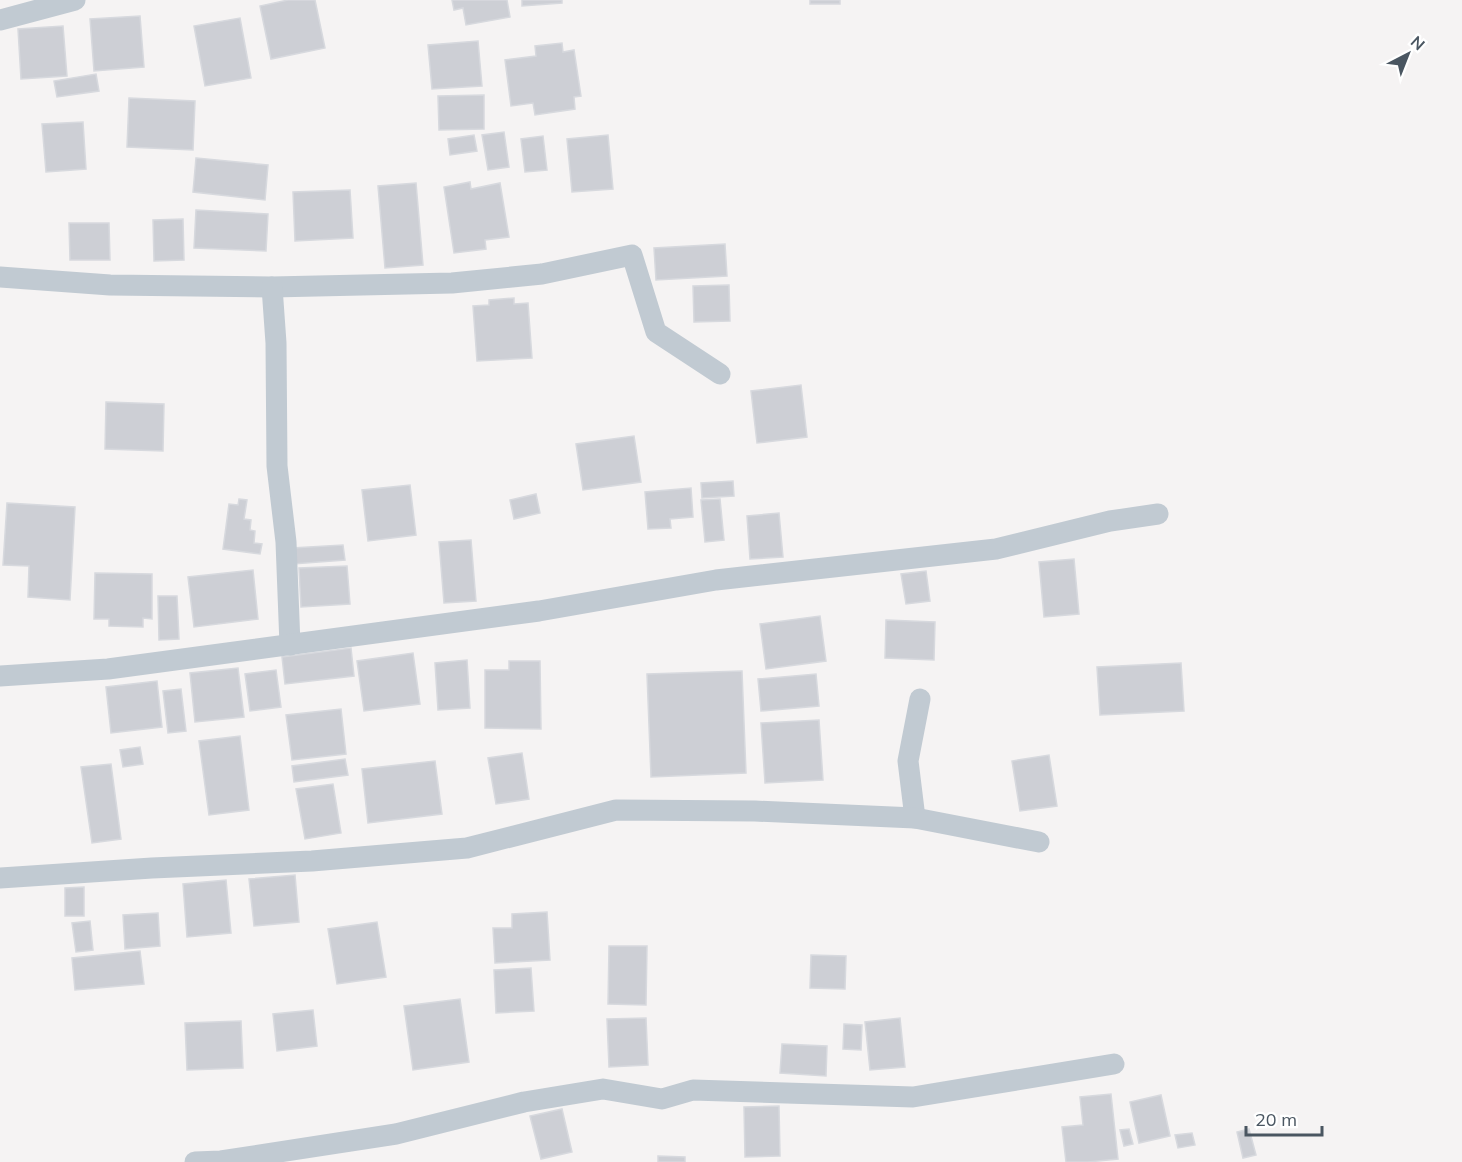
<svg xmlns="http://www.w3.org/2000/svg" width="1462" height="1162" font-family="Mulish,sans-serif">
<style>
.building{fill:#cdcfd5;stroke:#d7d9de;stroke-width:1.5}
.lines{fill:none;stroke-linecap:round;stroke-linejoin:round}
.minor{stroke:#c1cad2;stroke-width:21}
</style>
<rect width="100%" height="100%" fill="#f5f3f3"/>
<!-- building -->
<g class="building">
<polygon points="288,0 315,0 325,48 271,59 260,6"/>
<polygon points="452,0 507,0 510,17 466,25 463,8 454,10"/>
<polygon points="522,0 562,0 562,3 522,6"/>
<rect x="810" y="0" width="30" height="4"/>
<polygon points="140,16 144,67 94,71 90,19"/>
<polygon points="240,18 251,78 205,86 194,26"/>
<polygon points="63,26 67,76 21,79 18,29"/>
<polygon points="478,41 482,86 432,89 428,45"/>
<polygon points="562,43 563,52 574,50 581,96 574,97 575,109 535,115 533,103 511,106 505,60 536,56 535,46"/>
<polygon points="96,74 99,91 57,97 54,81"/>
<polygon points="484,95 484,129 439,130 438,96"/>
<polygon points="129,98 195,101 193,150 127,147"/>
<polygon points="83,122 86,169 46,172 42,124"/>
<polygon points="504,132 509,167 488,170 482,135"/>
<polygon points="474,135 477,151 450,155 448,139"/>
<polygon points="608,135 613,189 572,192 567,139"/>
<polygon points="543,136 547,170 525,172 521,139"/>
<polygon points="196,158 268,165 265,200 193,192"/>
<polygon points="470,182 471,189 500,183 509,237 485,240 486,249 454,253 444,187"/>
<polygon points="416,183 423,265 385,268 378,186"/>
<polygon points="350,190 353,238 295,241 293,192"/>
<polygon points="196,210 268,214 266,251 194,248"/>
<polygon points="183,219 184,260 154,261 153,220"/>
<polygon points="69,223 109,223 110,260 70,260"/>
<polygon points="725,244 727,276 656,280 654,248"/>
<polygon points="729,285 730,321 694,322 693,286"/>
<polygon points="514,298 514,304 528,303 532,358 477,361 473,306 489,305 489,300"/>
<polygon points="801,385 807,437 757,443 751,391"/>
<polygon points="106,402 164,404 163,451 105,449"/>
<polygon points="634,436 641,482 583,490 576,444"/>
<polygon points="733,481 734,496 702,498 701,483"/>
<polygon points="410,485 416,535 368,541 362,490"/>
<polygon points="691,488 693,517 670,519 671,528 648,529 645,492"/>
<polygon points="536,494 540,513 514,519 510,500"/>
<polygon points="239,499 247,500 244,519 251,520 250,530 255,531 254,543 262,544 260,554 223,549 229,504 238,505"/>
<polygon points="720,499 724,540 705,542 701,500"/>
<polygon points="7,503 75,507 70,600 28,597 29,566 3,565"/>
<polygon points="779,513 783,557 750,559 747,516"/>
<polygon points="471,540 476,601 444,603 439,542"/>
<polygon points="343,545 345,560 293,564 292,548"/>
<polygon points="1074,559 1079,614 1044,617 1039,562"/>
<polygon points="347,566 350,604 301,607 299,568"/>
<polygon points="253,570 258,619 194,627 188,577"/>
<polygon points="926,571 930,601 906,604 901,574"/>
<polygon points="95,573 152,574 152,619 143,618 143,627 109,626 109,619 94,619"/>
<polygon points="158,596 177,596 179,639 159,640"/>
<polygon points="820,616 826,661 766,669 760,624"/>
<polygon points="886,620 935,622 934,660 885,658"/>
<polygon points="351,648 354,676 285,684 282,657"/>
<polygon points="413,653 420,704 364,711 357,661"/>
<polygon points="467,660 470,708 438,710 435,663"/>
<polygon points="509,661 540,661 541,729 485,728 485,670 509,670"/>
<polygon points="1181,663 1184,711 1100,715 1097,667"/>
<polygon points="238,668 244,717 195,722 190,673"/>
<polygon points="276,670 281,707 250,711 245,674"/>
<polygon points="742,671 746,773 651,777 647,674"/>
<polygon points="816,674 819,706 761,711 758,679"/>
<polygon points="157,681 162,727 111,733 106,687"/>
<polygon points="181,689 186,731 168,733 163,691"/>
<polygon points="341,709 346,754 292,760 286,715"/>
<polygon points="819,720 823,780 765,783 761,723"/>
<polygon points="240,736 249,810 209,815 199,741"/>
<polygon points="140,747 143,764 123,767 120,750"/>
<polygon points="522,753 529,799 496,804 488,758"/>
<polygon points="1049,755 1057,806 1020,811 1012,761"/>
<polygon points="345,759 348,775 294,782 292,766"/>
<polygon points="435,761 442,814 368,823 362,769"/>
<polygon points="111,764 121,839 92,843 81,767"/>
<polygon points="333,784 341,833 305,839 296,789"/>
<polygon points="295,875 299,922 254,926 249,879"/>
<polygon points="226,880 231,933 187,937 183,884"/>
<polygon points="84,887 84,916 65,916 65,888"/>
<polygon points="547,912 550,960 495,963 493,928 512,928 512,914"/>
<polygon points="158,913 160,946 125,949 123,915"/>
<polygon points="90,921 93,950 76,952 72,923"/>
<polygon points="377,922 386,977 337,984 328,929"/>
<polygon points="609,946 647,946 646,1005 608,1004"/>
<polygon points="140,951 144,984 75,990 72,958"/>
<polygon points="811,955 846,956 845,989 810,988"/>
<polygon points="531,968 534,1011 496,1013 494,970"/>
<polygon points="460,999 469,1062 413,1070 404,1006"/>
<polygon points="313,1010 317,1046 277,1051 273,1014"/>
<polygon points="646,1018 648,1065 609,1067 607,1019"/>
<polygon points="900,1018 905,1067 870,1070 865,1022"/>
<polygon points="241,1021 243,1068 187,1070 185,1023"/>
<polygon points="844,1024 862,1025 861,1050 843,1049"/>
<polygon points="782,1044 827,1046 826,1076 780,1073"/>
<polygon points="1111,1094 1118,1159 1088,1162 1066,1162 1062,1127 1083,1125 1080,1097"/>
<polygon points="1161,1095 1170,1136 1139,1143 1130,1102"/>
<polygon points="779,1106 780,1156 745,1157 744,1107"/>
<polygon points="562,1109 572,1152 541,1159 530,1116"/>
<polygon points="1129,1129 1133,1144 1124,1146 1120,1130"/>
<polygon points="1249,1129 1256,1155 1243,1158 1237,1132"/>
<polygon points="1192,1133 1195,1145 1178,1148 1175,1135"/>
<polygon points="658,1156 685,1157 685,1162 658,1162"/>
</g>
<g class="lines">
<!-- minor -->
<g class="minor">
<polyline points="0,20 75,0"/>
<polyline points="0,277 110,285 272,287 452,283 542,274 632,255 656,332 720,374"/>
<polyline points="272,287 276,343 277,466 286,542 290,645"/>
<polyline points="0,676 108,669 539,611 716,580 996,549 1110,521 1158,514"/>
<polyline points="915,818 908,761 920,699"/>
<polyline points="0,878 152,868 312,861 467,848 616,810 755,811 915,818 1039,842"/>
<polyline points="195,1162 221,1161 396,1134 524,1102 603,1089 662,1099 693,1090 913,1097 1114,1064"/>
</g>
</g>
<!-- north arrow -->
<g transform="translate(1408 54) rotate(42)" stroke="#ffffff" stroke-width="4.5" paint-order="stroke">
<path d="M0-4.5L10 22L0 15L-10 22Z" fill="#4a5661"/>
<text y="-9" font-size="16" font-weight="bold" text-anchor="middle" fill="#4a5661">N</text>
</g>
<!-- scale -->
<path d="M1246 1126v9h76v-9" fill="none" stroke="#4a5661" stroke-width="3"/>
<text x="1255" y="1126" font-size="18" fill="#4a5661" stroke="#ffffff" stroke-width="4.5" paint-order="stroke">20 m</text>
</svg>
